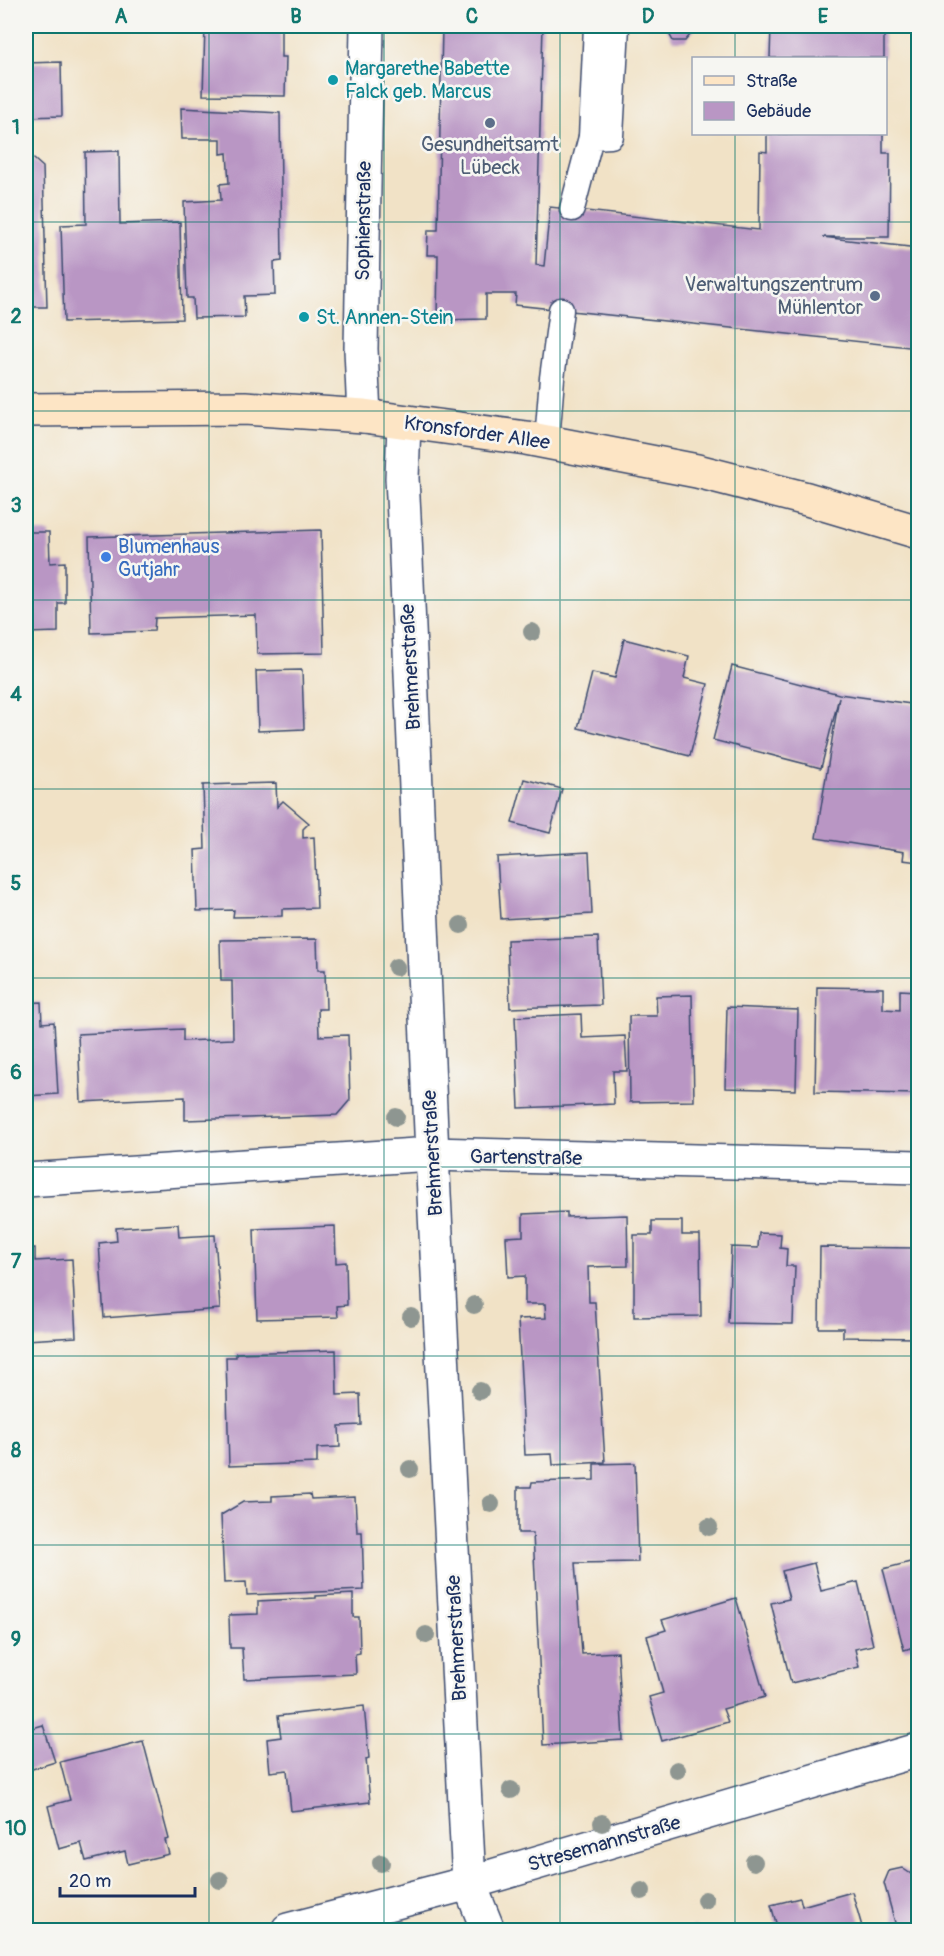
<svg xmlns="http://www.w3.org/2000/svg" width="944" height="1956" font-family="Pangolin,sans-serif">
<style>
.building{fill:#b996c4}
.lines{fill:none;stroke-linecap:round;stroke-linejoin:round}
.service-casing{stroke:#3b4a6e;stroke-width:27}
.minor-casing{stroke:#3b4a6e;stroke-width:36}
.secondary-casing{stroke:#3b4a6e;stroke-width:36}
.service{stroke:#fff;stroke-width:24}
.minor{stroke:#fff;stroke-width:33}
.secondary{stroke:#fde5c5;stroke-width:33}
.tree{fill:#8e9691}
.grid{fill:none;stroke:#0f766e;stroke-width:1.5;stroke-opacity:0.55}
.culture-dot{fill:#0f9aa8;stroke:#f6f6f2;stroke-width:2}
.service-dot{fill:#5c6f8a;stroke:#f6f6f2;stroke-width:2}
.shop-dot{fill:#3f7fe0;stroke:#f6f6f2;stroke-width:2}
.labels{text-anchor:middle;stroke-width:5;stroke-linejoin:round;paint-order:stroke}
.culture-label{font-size:20px;fill:#0d838f;stroke:#f6f6f2;text-anchor:start}
.service-label{font-size:20px;fill:#4e5e75;stroke:#f6f6f2}
.street-label{font-size:20px;fill:#1b2f5e;stroke:#f6f6f2}
.shop-label{font-size:20px;fill:#366cbe;stroke:#f6f6f2;text-anchor:start}
.neatline{fill:none;stroke:#0f766e;stroke-width:2}
.grid-label{font-size:20px;text-anchor:middle;font-weight:bold;fill:#0f766e}
</style>
<rect width="100%" height="100%" fill="#f6f6f2"/>
<filter id="ink" filterUnits="userSpaceOnUse"><feTurbulence type="fractalNoise" baseFrequency=".0167" numOctaves="2"/><feDisplacementMap in="SourceGraphic" scale="12" xChannelSelector="R" yChannelSelector="G"/><feConvolveMatrix kernelMatrix="1 2 1 2 8 2 1 2 1" color-interpolation-filters="sRGB"/></filter>
<filter id="wash" filterUnits="userSpaceOnUse"><feTurbulence type="fractalNoise" baseFrequency=".008" numOctaves="4" result="noise"/><feDisplacementMap in="SourceGraphic" scale="24" xChannelSelector="R" yChannelSelector="G"/><feGaussianBlur stdDeviation="1.35" result="paint"/><feColorMatrix in="noise" values="0 0 0 0 0 0 0 0 0 0 0 0 0 0 0 0 0 1.4 0 .05"/><feComposite in="paint" operator="in"/></filter>
<g filter="url(#wash)">
<rect width="100%" height="100%" fill="#f1e2c6"/>
<g id="blocks">
<!-- building -->
<g class="building">
<polygon points="205,26 281,26 281,57 286,57 285,96 203,95"/>
<polygon points="442,26 543,26 536,265 544,266 550,207 759,230 760,151 767,152 767,134 883,134 883,153 890,153 889,237 822,237 918,248 918,348 515,305 516,294 486,294 486,319 437,320 438,255 427,255 428,230 438,230"/>
<polygon points="665,26 695,26 695,29 685,41 673,41"/>
<polygon points="771,26 884,26 884,58 770,58"/>
<polygon points="61,62 62,116 26,117 26,63"/>
<polygon points="181,108 280,113 282,261 274,262 275,295 244,296 245,317 194,318 193,298 187,298 184,202 221,200 220,184 229,183 227,153 221,154 221,139 182,139"/>
<polygon points="119,151 120,224 180,222 182,319 64,322 61,225 86,224 85,152"/>
<polygon points="26,152 43,167 47,307 26,307"/>
<polygon points="321,530 324,653 257,654 256,615 155,618 154,631 91,633 89,537"/>
<polygon points="26,532 49,532 50,563 65,562 65,603 58,603 58,632 26,633"/>
<polygon points="624,639 689,656 684,678 708,684 690,756 578,728 592,673 615,678"/>
<polygon points="732,666 839,694 918,705 918,862 903,860 904,852 816,838 839,697 821,768 713,740"/>
<polygon points="302,670 304,729 258,731 256,671"/>
<polygon points="524,779 562,789 550,833 512,823"/>
<polygon points="276,783 277,807 283,801 309,823 303,829 303,838 314,837 317,908 282,909 282,916 233,917 234,910 197,911 195,850 205,849 203,785"/>
<polygon points="589,852 592,914 501,919 497,857"/>
<polygon points="598,937 601,1005 510,1008 507,940"/>
<polygon points="317,939 318,970 325,970 326,1009 318,1009 319,1036 348,1035 350,1100 337,1115 185,1120 185,1097 81,1102 78,1034 183,1029 183,1041 233,1039 232,981 221,981 220,940"/>
<polygon points="817,987 883,988 883,1009 900,1010 900,990 918,991 918,1094 815,1092"/>
<polygon points="692,995 694,1101 630,1102 629,1016 657,1016 656,996"/>
<polygon points="41,1002 42,1023 54,1022 58,1094 26,1096 26,1003"/>
<polygon points="727,1007 798,1010 796,1090 725,1088"/>
<polygon points="581,1014 582,1038 625,1036 627,1071 613,1071 614,1104 519,1108 515,1017"/>
<polygon points="567,1212 567,1217 627,1215 628,1266 588,1267 589,1302 595,1302 605,1462 553,1465 552,1454 525,1455 518,1319 546,1318 545,1304 525,1304 525,1276 508,1277 506,1237 523,1236 523,1214"/>
<polygon points="652,1221 682,1221 682,1235 700,1235 701,1316 634,1317 634,1235 652,1235"/>
<polygon points="178,1224 179,1237 215,1235 220,1309 104,1318 99,1243 117,1241 116,1228"/>
<polygon points="335,1226 336,1263 346,1262 347,1305 337,1306 338,1317 257,1319 254,1229"/>
<polygon points="759,1233 781,1234 780,1248 787,1249 786,1266 795,1266 793,1324 728,1323 731,1247 758,1248"/>
<polygon points="820,1247 918,1248 917,1338 843,1337 843,1328 819,1328"/>
<polygon points="26,1248 35,1248 35,1261 72,1259 76,1337 26,1340"/>
<polygon points="336,1350 337,1395 360,1394 361,1425 339,1426 340,1447 317,1448 317,1463 229,1466 226,1357 236,1357 236,1353"/>
<polygon points="635,1463 638,1562 575,1563 582,1654 618,1652 623,1740 543,1745 533,1533 518,1533 518,1487 531,1487 532,1482 594,1480 594,1464"/>
<polygon points="310,1494 311,1499 355,1497 357,1532 362,1532 364,1590 247,1595 246,1582 224,1583 221,1515 243,1502 272,1501 272,1496"/>
<polygon points="918,1560 918,1646 904,1650 883,1569"/>
<polygon points="814,1563 821,1591 858,1582 873,1645 855,1649 859,1667 791,1683 771,1603 789,1599 782,1571"/>
<polygon points="353,1594 353,1617 359,1617 360,1653 355,1654 356,1674 244,1679 242,1648 230,1648 229,1615 258,1614 258,1601 316,1598 316,1596"/>
<polygon points="736,1598 765,1697 723,1709 728,1722 662,1741 649,1697 663,1693 647,1636 666,1630 662,1620"/>
<polygon points="364,1706 369,1758 366,1759 370,1802 291,1811 287,1770 270,1772 267,1739 281,1737 278,1716"/>
<polygon points="43,1725 55,1762 26,1771 26,1730"/>
<polygon points="143,1741 169,1839 165,1840 169,1854 128,1864 125,1851 86,1861 81,1843 59,1849 48,1806 70,1800 60,1762"/>
<polygon points="902,1868 914,1876 918,1874 918,1930 897,1930 884,1883 889,1871"/>
<polygon points="852,1892 863,1930 778,1930 771,1905 800,1898 802,1906"/>
<polygon points="695,1926 696,1930 681,1930"/>
</g>
</g>
</g>
<g filter="url(#ink)">
<use href="#blocks" fill-opacity="0" stroke="#3b4a6e" stroke-width="1.5"/>
<g class="lines">
<defs>
<g id="service">
<polyline points="591,137 596,26"/>
<polyline points="572,209 591,137 611,136 617,26"/>
<polyline points="547,441 552,378 561,310"/>
</g>
<g id="minor">
<polyline points="364,416 361,349 367,26"/>
<polyline points="404,423 402,478 405,536 432,1154 469,1883 488,1930"/>
<polyline points="26,1180 432,1154 918,1167"/>
<polyline points="288,1930 469,1883 918,1750"/>
</g>
<polyline id="secondary" points="26,410 245,408 364,416 526,438 697,471 807,499 918,532"/>
</defs>
<!-- service casing -->
<use href="#service" class="service-casing"/>
<!-- minor casing -->
<use href="#minor" class="minor-casing"/>
<!-- secondary casing -->
<use href="#secondary" class="secondary-casing"/>
<!-- service -->
<use href="#service" class="service"/>
<!-- minor -->
<use href="#minor" class="minor"/>
<!-- secondary -->
<use href="#secondary" class="secondary"/>
</g>
<!-- trees -->
<g class="tree">
<circle cx="532" cy="632" r="9"/>
<circle cx="461" cy="925" r="9"/>
<circle cx="396" cy="967" r="9"/>
<circle cx="396" cy="1117" r="9"/>
<circle cx="474" cy="1305" r="9"/>
<circle cx="411" cy="1317" r="9"/>
<circle cx="480" cy="1391" r="9"/>
<circle cx="410" cy="1469" r="9"/>
<circle cx="491" cy="1504" r="9"/>
<circle cx="709" cy="1527" r="9"/>
<circle cx="426" cy="1635" r="9"/>
<circle cx="677" cy="1770" r="9"/>
<circle cx="511" cy="1790" r="9"/>
<circle cx="602" cy="1823" r="9"/>
<circle cx="754" cy="1862" r="9"/>
<circle cx="381" cy="1863" r="9"/>
<circle cx="220" cy="1880" r="9"/>
<circle cx="642" cy="1891" r="9"/>
<circle cx="705" cy="1900" r="9"/>
</g>
</g>
<!-- grid -->
<path class="grid" d="M 209,26 L 209,1930M 384,26 L 384,1930M 560,26 L 560,1930M 735,26 L 735,58M 735,134 L 735,1930M 26,222 L 918,222M 26,411 L 918,411M 26,600 L 918,600M 26,789 L 918,789M 26,978 L 918,978M 26,1167 L 918,1167M 26,1356 L 918,1356M 26,1545 L 918,1545M 26,1734 L 918,1734"/>
<!-- markers -->
<g class="culture-dot">
<circle cx="333" cy="80" r="6"/>
<circle cx="304" cy="317" r="6"/>
</g>
<g class="service-dot">
<circle cx="490" cy="123" r="6"/>
<circle cx="875" cy="296" r="6"/>
</g>
<circle class="shop-dot" cx="106" cy="557" r="6"/>
<g class="labels">
<!-- culture labels -->
<g class="culture-label">
<text x="345" y="75">Margarethe Babette<tspan x="345" dy="23">Falck geb. Marcus</tspan></text>
<text x="316" y="324">St. Annen-Stein</text>
</g>
<!-- service labels -->
<g class="service-label">
<text x="490" y="151">Gesundheitsamt<tspan x="490" dy="23">Lübeck</tspan></text>
<text x="863" y="291" text-anchor="end">Verwaltungszentrum<tspan x="863" dy="23">Mühlentor</tspan></text>
</g>
<!-- street labels -->
<g class="street-label">
<text transform="translate(363 221) rotate(-89)" y="7">Sophienstraße</text>
<text transform="translate(477 432) rotate(8)" y="7">Kronsforder Allee</text>
<text transform="translate(410 667) rotate(-93)" y="7">Brehmerstraße</text>
<text transform="translate(432 1153) rotate(-93)" y="7">Brehmerstraße</text>
<text transform="translate(526 1157) rotate(1)" y="7">Gartenstraße</text>
<text transform="translate(456 1638) rotate(-93)" y="7">Brehmerstraße</text>
<text transform="translate(604 1843) rotate(-16)" y="7">Stresemannstraße</text>
</g>
<!-- shop labels -->
<g class="shop-label">
<text x="118" y="553">Blumenhaus<tspan x="118" dy="23">Gutjahr</tspan></text>
</g>
</g>
<!-- margin -->
<rect width="944" height="1956" fill="none" stroke="#f6f6f2" stroke-width="66"/>
<!-- legend -->
<rect x="692" y="57" width="195" height="78" fill="#f6f6f2" stroke="#9ea6b7" stroke-width="1.5"/>
<rect x="704" y="76" width="30" height="9" fill="#fde5c5" stroke="#9ea6b7" stroke-width="1.5"/>
<text x="746" y="87" font-size="18" fill="#1b2f5e">Straße</text>
<rect x="704" y="102" width="30" height="18" fill="#b996c4" stroke="#9ea6b7" stroke-width="1.5"/>
<text x="746" y="117" font-size="18" fill="#1b2f5e">Gebäude</text>
<!-- scale -->
<path d="M60 1887v9h135v-9" fill="none" stroke="#1b2f5e" stroke-width="3"/>
<text x="69" y="1887" font-size="18" fill="#1b2f5e" stroke="#f6f6f2" stroke-width="4.5" paint-order="stroke">20 m</text>
<rect x="33" y="33" width="878" height="1890" class="neatline"/>
<g class="grid-label">
<text x="121" y="23">A</text>
<text x="296" y="23">B</text>
<text x="472" y="23">C</text>
<text x="648" y="23">D</text>
<text x="823" y="23">E</text>
<text x="16" y="134">1</text>
<text x="16" y="323">2</text>
<text x="16" y="512">3</text>
<text x="16" y="701">4</text>
<text x="16" y="890">5</text>
<text x="16" y="1079">6</text>
<text x="16" y="1268">7</text>
<text x="16" y="1457">8</text>
<text x="16" y="1646">9</text>
<text x="16" y="1835">10</text>
</g>
</svg>
